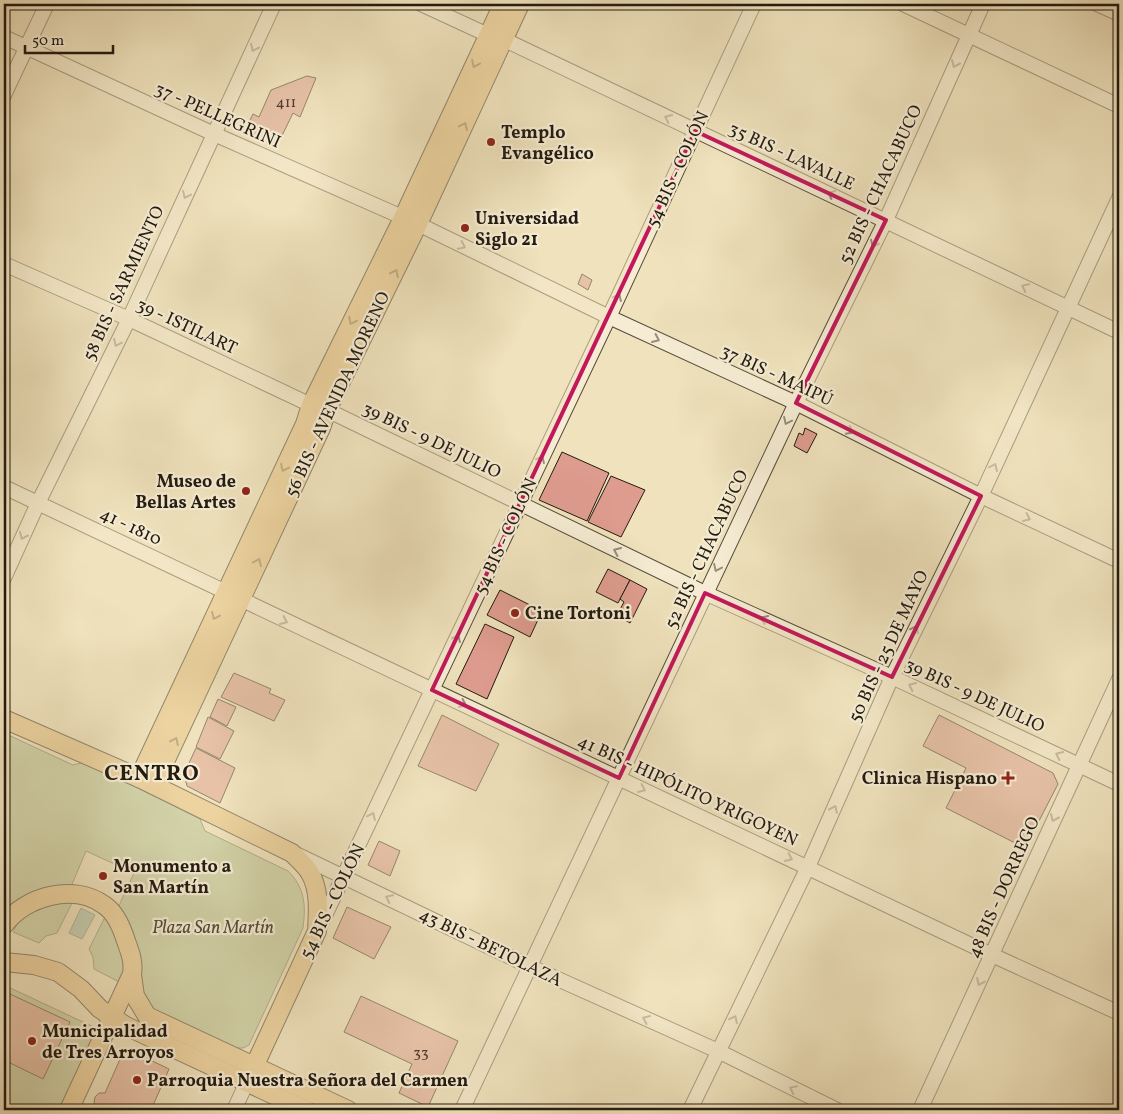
<svg xmlns="http://www.w3.org/2000/svg" width="1123" height="1114" font-family="Vollkorn,serif">
<style>
.green{fill:#b3c495;stroke:#6a6f52}
.water{fill:#9abfac;stroke:#6a7d6e}
.building{fill:#de9c8e;stroke:#221a10}
.lines{fill:none;stroke-linecap:round;stroke-linejoin:round}
.minor-casing{stroke:#554c3b;stroke-width:16}
.major-casing{stroke:#221a10;stroke-width:20}
.minor{stroke:#f5ecd3;stroke-width:14}
.major{stroke:#e8c17e;stroke-width:18}
.oneway{stroke:#968e7b}
.oneway2{stroke:#856e47}
.marked{fill:none;stroke:#c2185b;stroke-width:4;stroke-linejoin:round}
.poi-dot{fill:#8f2418;stroke:#f5ecd3;stroke-width:2}
.labels{text-anchor:middle;stroke-width:4.5;stroke-linejoin:round;paint-order:stroke}
.number-label{font-size:15px;fill:#513a30}
.street-label{font-size:18px;fill:#221a10;stroke:#f5ecd3}
.poi-label{font-size:18px;font-weight:bold;fill:#221a10;stroke:#f5ecd3;text-anchor:start}
.park-label{font-size:18px;font-style:italic;fill:#4e4d38;stroke:#f5ecd3}
.district-label{font-size:22px;font-weight:bold;letter-spacing:1px;fill:#221a10;stroke:#f5ecd3}
</style>
<rect width="100%" height="100%" fill="#efe2bc"/>
<filter id="stains"><feTurbulence type="fractalNoise" baseFrequency=".004" numOctaves="4"/><feColorMatrix values="0 0 0 0 .2 0 0 0 0 .09 0 0 0 0 .02 0 0 0 .5 -.17"/></filter>
<radialGradient id="worn" r=".72"><stop offset=".6" stop-color="#630" stop-opacity="0"/><stop offset="1" stop-color="#630" stop-opacity=".3"/></radialGradient>
<!-- green -->
<g class="green">
<path d="M 4,733 L 73,765 L 86,762 L 200,819 L 205,831 L 288,871 C 305,888 306,905 303,928 L 249,1045 L 243,1048 L 234,1048 L 150,1008 L 144,1000 L 116,912 L 134,873 L 86,851 L 70,889 L 17,904 L 4,911 Z"/>
<path d="M 74,899 L 57,933 L 46,936 L 39,943 L 13,932 C 28,901 44,904 74,899 Z"/>
<polygon points="106,915 127,953 121,983 94,969 93,957 89,949"/>
<polygon points="4,985 98,1029 60,1110 4,1110"/>
</g>
<!-- water -->
<polygon class="water" points="81,908 95,915 82,939 69,933"/>
<!-- building -->
<g class="building">
<polygon points="307,76 316,78 300,117 293,113 277,146 244,133 253,114 259,117 271,90"/>
<polygon points="582,274 592,280 588,290 578,284"/>
<polygon points="805,428 817,434 807,453 794,446 799,433 803,435"/>
<polygon points="562,452 609,473 587,521 539,500"/>
<polygon points="611,476 645,490 621,537 588,522"/>
<polygon points="608,569 630,580 618,603 596,592"/>
<polygon points="630,580 647,589 630,623 617,615 624,602 620,599"/>
<polygon points="500,590 542,611 530,637 487,615"/>
<polygon points="485,624 514,637 487,699 456,684"/>
<polygon points="234,673 271,689 269,693 285,700 274,721 221,697"/>
<polygon points="218,699 236,707 227,726 210,717"/>
<polygon points="442,715 499,744 476,791 418,766"/>
<polygon points="939,715 1053,773 1058,784 1025,848 946,808 966,768 923,746"/>
<polygon points="208,717 234,731 220,759 196,747"/>
<polygon points="196,748 235,768 220,803 187,786 184,774"/>
<polygon points="379,841 400,851 390,876 368,865"/>
<polygon points="347,907 391,927 374,959 333,938"/>
<polygon points="10,994 70,1022 43,1079 4,1060 4,1007"/>
<polygon points="361,996 458,1041 428,1107 399,1093 412,1064 344,1032"/>
<polygon points="125,1048 169,1069 151,1110 97,1110 94,1103 95,1097 99,1093 105,1093"/>
</g>
<g class="lines">
<defs>
<g id="minor">
<polyline points="421,4 488,35 503,39 1119,332"/>
<polyline points="903,4 1119,106"/>
<polyline points="1097,4 1119,14"/>
<polyline points="4,37 214,134 418,224 609,317 796,403 981,496 1119,561"/>
<polyline points="4,95 47,4"/>
<polyline points="4,264 129,319 311,405 327,410 705,593 892,677 1119,784"/>
<polyline points="4,487 992,955 1119,1013"/>
<polyline points="4,578 38,503 129,319 274,4"/>
<polyline points="298,855 531,967 718,1051 837,1110"/>
<polyline points="319,928 609,317 754,4"/>
<polyline points="234,1110 247,1082"/>
<polyline points="462,1110 796,403 886,220 983,4"/>
<polyline points="690,1110 808,867 892,677 981,496 1119,198"/>
<polyline points="920,1110 1119,679"/>
</g>
<g id="major">
<path d="M 4,719 L 139,778 L 292,853 C 298,859 306,866 310,873 C 320,890 318,912 317,931 L 247,1082"/>
<polyline points="139,778 305,424 311,405 403,218 503,4"/>
<polyline points="154,785 321,428 327,410 418,224 520,4"/>
<path d="M 4,925 C 25,896 74,883 104,905 C 115,912 122,928 126,941 C 130,952 134,962 132,974 L 69,1110"/>
<polyline points="4,962 34,965 58,972 81,989 100,1009 126,1026 306,1110"/>
<polyline points="132,975 135,996 147,1016 348,1110"/>
</g>
</defs>
<!-- minor casing -->
<use href="#minor" class="minor-casing"/>
<!-- major casing -->
<use href="#major" class="major-casing"/>
<!-- minor -->
<use href="#minor" class="minor"/>
<!-- major -->
<use href="#major" class="major"/>
</g>
<!-- one-way arrows -->
<defs><path id="oneway-chevron" d="M-2-3.5L2.5 0L-2 3.5" fill="none" stroke-width="1.6" stroke-linecap="round" stroke-linejoin="round" transform="scale(1.25)"/></defs>
<g class="oneway">
<use href="#oneway-chevron" transform="translate(254 48) rotate(115)"/>
<use href="#oneway-chevron" transform="translate(955 64) rotate(114)"/>
<use href="#oneway-chevron" transform="translate(668 118) rotate(-155)"/>
<use href="#oneway-chevron" transform="translate(831 194) rotate(-155)"/>
<use href="#oneway-chevron" transform="translate(186 195) rotate(115)"/>
<use href="#oneway-chevron" transform="translate(874 244) rotate(116)"/>
<use href="#oneway-chevron" transform="translate(462 246) rotate(26)"/>
<use href="#oneway-chevron" transform="translate(1025 287) rotate(-154)"/>
<use href="#oneway-chevron" transform="translate(618 297) rotate(-65)"/>
<use href="#oneway-chevron" transform="translate(656 339) rotate(25)"/>
<use href="#oneway-chevron" transform="translate(117 343) rotate(116)"/>
<use href="#oneway-chevron" transform="translate(787 421) rotate(115)"/>
<use href="#oneway-chevron" transform="translate(850 431) rotate(27)"/>
<use href="#oneway-chevron" transform="translate(541 459) rotate(-65)"/>
<use href="#oneway-chevron" transform="translate(994 467) rotate(-65)"/>
<use href="#oneway-chevron" transform="translate(1027 518) rotate(25)"/>
<use href="#oneway-chevron" transform="translate(23 536) rotate(114)"/>
<use href="#oneway-chevron" transform="translate(617 551) rotate(-155)"/>
<use href="#oneway-chevron" transform="translate(717 568) rotate(115)"/>
<use href="#oneway-chevron" transform="translate(764 619) rotate(-156)"/>
<use href="#oneway-chevron" transform="translate(284 621) rotate(25)"/>
<use href="#oneway-chevron" transform="translate(915 629) rotate(-64)"/>
<use href="#oneway-chevron" transform="translate(457 638) rotate(-65)"/>
<use href="#oneway-chevron" transform="translate(912 686) rotate(-155)"/>
<use href="#oneway-chevron" transform="translate(463 704) rotate(25)"/>
<use href="#oneway-chevron" transform="translate(1059 755) rotate(-155)"/>
<use href="#oneway-chevron" transform="translate(642 789) rotate(25)"/>
<use href="#oneway-chevron" transform="translate(834 809) rotate(-66)"/>
<use href="#oneway-chevron" transform="translate(372 816) rotate(-65)"/>
<use href="#oneway-chevron" transform="translate(1054 818) rotate(114)"/>
<use href="#oneway-chevron" transform="translate(789 858) rotate(25)"/>
<use href="#oneway-chevron" transform="translate(389 898) rotate(-154)"/>
<use href="#oneway-chevron" transform="translate(980 982) rotate(115)"/>
<use href="#oneway-chevron" transform="translate(646 1019) rotate(-156)"/>
<use href="#oneway-chevron" transform="translate(734 1019) rotate(-64)"/>
<use href="#oneway-chevron" transform="translate(793 1089) rotate(-154)"/>
</g>
<g class="oneway2">
<use href="#oneway-chevron" transform="translate(475 64) rotate(115)"/>
<use href="#oneway-chevron" transform="translate(464 126) rotate(-65)"/>
<use href="#oneway-chevron" transform="translate(395 273) rotate(-64)"/>
<use href="#oneway-chevron" transform="translate(352 321) rotate(116)"/>
<use href="#oneway-chevron" transform="translate(284 468) rotate(115)"/>
<use href="#oneway-chevron" transform="translate(258 562) rotate(-65)"/>
<use href="#oneway-chevron" transform="translate(215 616) rotate(115)"/>
<use href="#oneway-chevron" transform="translate(175 741) rotate(-65)"/>
</g>
<!-- marked area -->
<path d="M0 0H1123V1114H0ZM 695,131 L 886,220 L 796,403 L 981,496 L 892,677 L 705,593 L 619,778 L 432,690 Z" fill="#efe2bc" fill-opacity=".55" fill-rule="evenodd"/>
<path class="marked" d="M 695,131 L 886,220 L 796,403 L 981,496 L 892,677 L 705,593 L 619,778 L 432,690 Z"/>
<!-- markers -->
<g class="poi-dot">
<circle cx="491" cy="142" r="5"/>
<circle cx="465" cy="228" r="5"/>
<circle cx="246" cy="491" r="5"/>
<circle cx="515" cy="613" r="5"/>
<path d="M1005.5 770.5h5v5h5v5h-5v5h-5v-5h-5v-5h5z"/>
<circle cx="103" cy="876" r="5"/>
<circle cx="32" cy="1041" r="5"/>
<circle cx="137" cy="1080" r="5"/>
</g>
<g class="labels">
<!-- number labels -->
<g class="number-label">
<text x="286" y="107">411</text>
<text x="421" y="1057">33</text>
</g>
<!-- street labels -->
<g class="street-label">
<text transform="translate(218 115) rotate(24)" y="6">37 - PELLEGRINI</text>
<text transform="translate(792 156) rotate(25)" y="6">35 BIS - LAVALLE</text>
<text transform="translate(677 169) rotate(-65)" y="6">54 BIS - COLÓN</text>
<text transform="translate(880 184) rotate(-65)" y="6">52 BIS - CHACABUCO</text>
<text transform="translate(123 283) rotate(-65)" y="6">58 BIS - SARMIENTO</text>
<text transform="translate(187 326) rotate(25)" y="6">39 - ISTILART</text>
<text transform="translate(777 375) rotate(25)" y="6">37 BIS - MAIPÚ</text>
<text transform="translate(337 394) rotate(-65)" y="6">56 BIS - AVENIDA MORENO</text>
<text transform="translate(432 440) rotate(26)" y="6">39 BIS - 9 DE JULIO</text>
<text transform="translate(131 526) rotate(25)" y="6">41 - 1810</text>
<text transform="translate(505 536) rotate(-65)" y="6">54 BIS - COLÓN</text>
<text transform="translate(706 549) rotate(-65)" y="6">52 BIS - CHACABUCO</text>
<text transform="translate(888 646) rotate(-65)" y="6">50 BIS - 25 DE MAYO</text>
<text transform="translate(975 695) rotate(25)" y="6">39 BIS - 9 DE JULIO</text>
<text transform="translate(688 790) rotate(25)" y="6">41 BIS - HIPÓLITO YRIGOYEN</text>
<text transform="translate(1003 887) rotate(-66)" y="6">48 BIS - DORREGO</text>
<text transform="translate(332 901) rotate(-64)" y="6">54 BIS - COLÓN</text>
<text transform="translate(491 947) rotate(26)" y="6">43 BIS - BETOLAZA</text>
</g>
<!-- poi labels -->
<g class="poi-label">
<text x="501" y="138">Templo<tspan x="501" dy="21">Evangélico</tspan></text>
<text x="475" y="224">Universidad<tspan x="475" dy="21">Siglo 21</tspan></text>
<text x="236" y="487" text-anchor="end">Museo de<tspan x="236" dy="21">Bellas Artes</tspan></text>
<text x="525" y="619">Cine Tortoni</text>
<text x="997" y="784" text-anchor="end">Clinica Hispano</text>
<text x="113" y="872">Monumento a<tspan x="113" dy="21">San Martín</tspan></text>
<text x="42" y="1037">Municipalidad<tspan x="42" dy="21">de Tres Arroyos</tspan></text>
<text x="147" y="1086">Parroquia Nuestra Señora del Carmen</text>
</g>
<!-- park labels -->
<g class="park-label">
<text x="213" y="933">Plaza San Martín</text>
</g>
<!-- district labels -->
<g class="district-label">
<text x="152" y="780">CENTRO</text>
</g>
</g>
<!-- margin -->
<rect width="1123" height="1114" fill="none" stroke="#efe2bc" stroke-width="20"/>
<rect x="5" y="5" width="1113" height="1104" fill="none" stroke="#221a10" stroke-width="2.5"/>
<rect x="10" y="10" width="1103" height="1094" fill="none" stroke="#221a10"/>
<!-- scale -->
<path d="M25 45v8h88v-8" fill="none" stroke="#221a10" stroke-width="2.5"/>
<text x="32" y="45" font-size="15" fill="#221a10" stroke="#f5ecd3" stroke-width="4" paint-order="stroke">50 m</text>
<rect width="100%" height="100%" filter="url(#stains)"/>
<rect width="100%" height="100%" fill="url(#worn)"/>
</svg>
